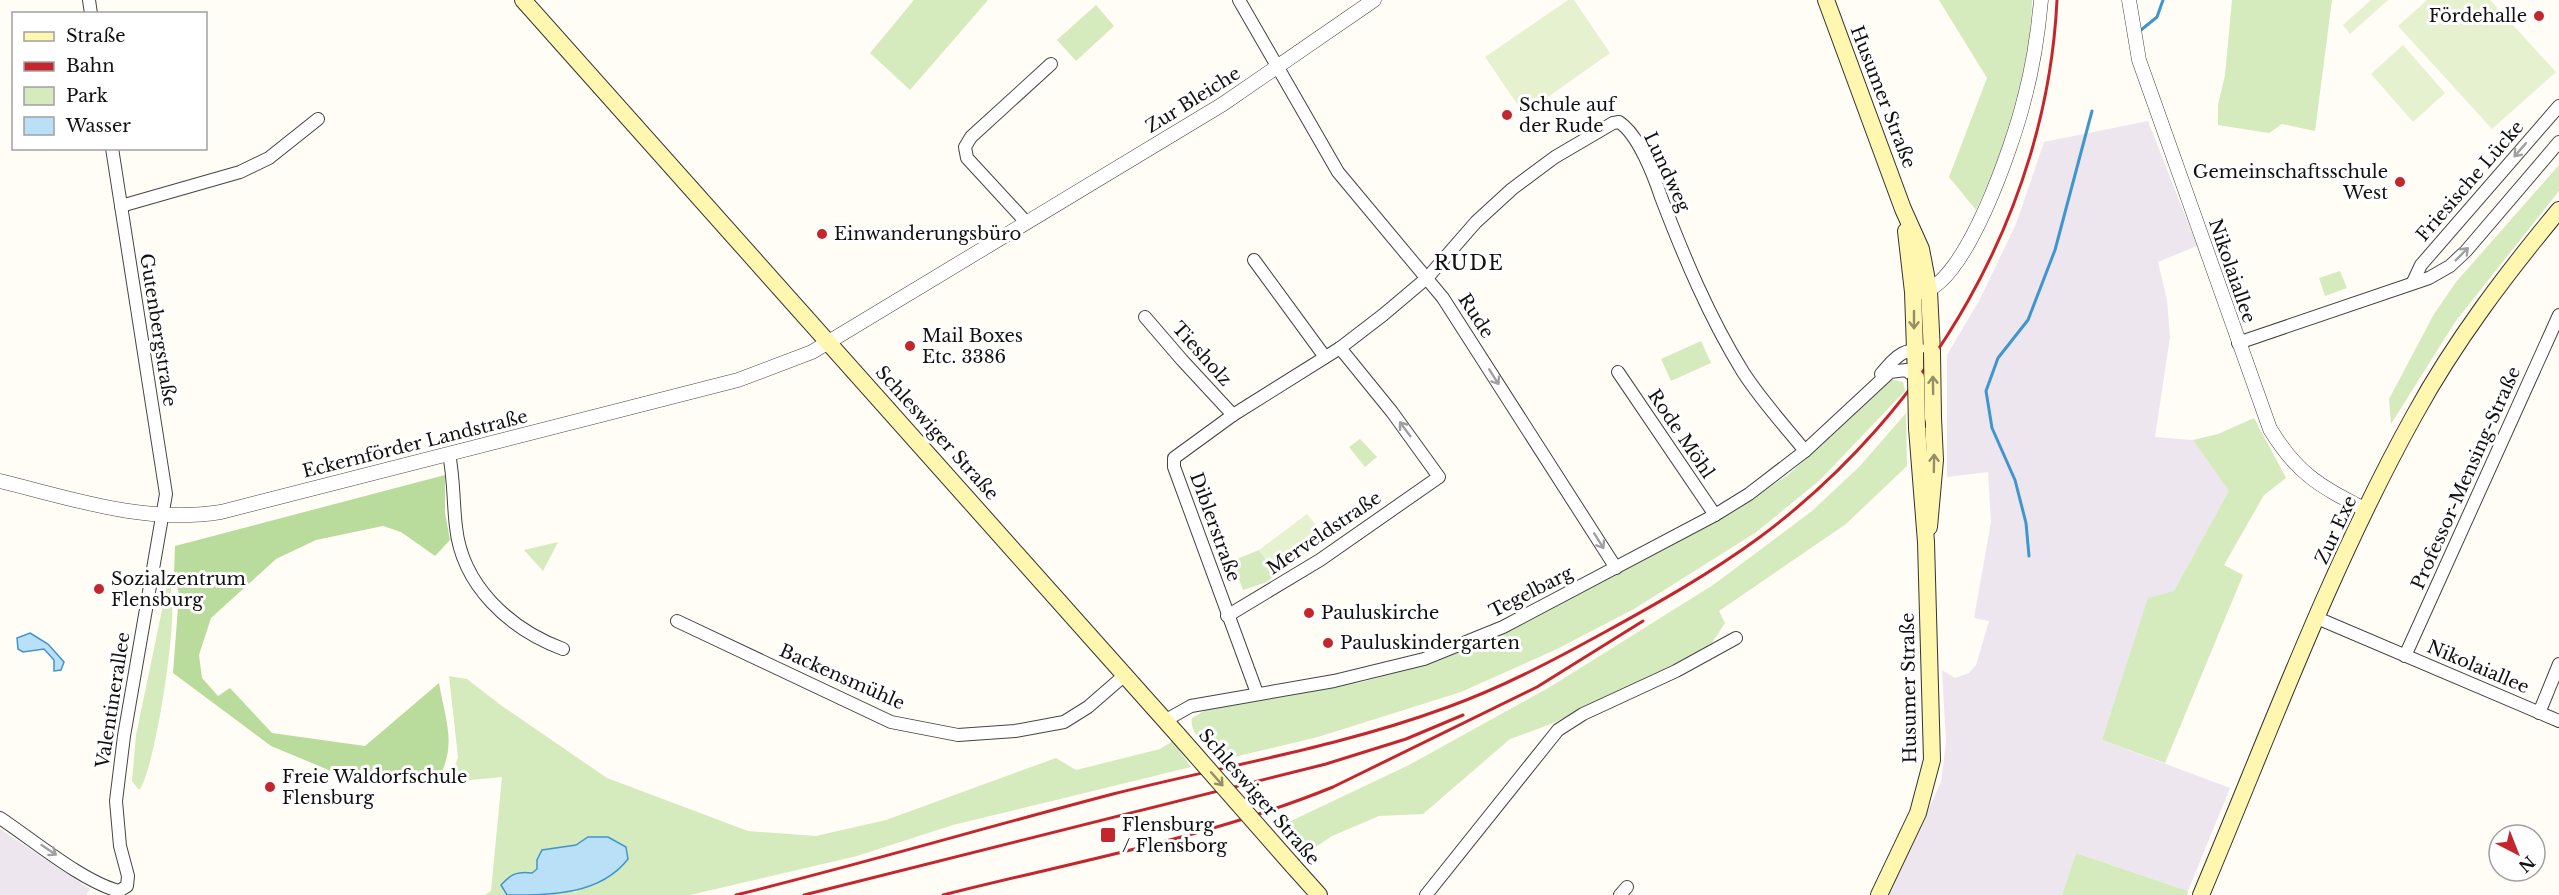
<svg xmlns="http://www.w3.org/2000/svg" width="2559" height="895" font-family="'Libre Baskerville',serif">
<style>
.industrial{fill:#eee6ef}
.green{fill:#d5ebbd}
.forest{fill:#b9dc9c}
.pitch{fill:#e6f2cf}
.water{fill:#b9e0f7;stroke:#3f96cf;stroke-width:1.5}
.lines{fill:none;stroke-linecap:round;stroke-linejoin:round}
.stream{stroke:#3f96cf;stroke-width:3}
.minor-casing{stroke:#444;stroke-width:14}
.tertiary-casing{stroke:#444;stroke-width:15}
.secondary-casing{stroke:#333;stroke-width:18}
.minor{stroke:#fff;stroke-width:12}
.tertiary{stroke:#fff;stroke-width:14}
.secondary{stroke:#fff6b0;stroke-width:16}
.rail{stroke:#c4262e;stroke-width:3}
.secondary-bridge-casing{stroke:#333;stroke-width:18;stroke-linecap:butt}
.secondary-bridge{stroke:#fff6b0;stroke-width:16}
.oneway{stroke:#a0a0a0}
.oneway2{stroke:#948f68}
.poi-dot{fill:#c4262e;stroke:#fff;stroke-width:2}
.labels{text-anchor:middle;stroke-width:6;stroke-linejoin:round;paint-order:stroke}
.poi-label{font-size:18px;fill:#111;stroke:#fff;text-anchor:start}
.street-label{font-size:18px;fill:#111;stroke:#fff}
.neighbourhood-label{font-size:20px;letter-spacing:1.5px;fill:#111;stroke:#fff}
</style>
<rect width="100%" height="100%" fill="#fffdf5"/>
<!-- industrial -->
<g class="industrial">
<polygon points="2148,121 2197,246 2158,262 2167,300 2170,337 2155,437 2193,440 2230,491 2174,591 2102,740 2230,788 2188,891 2076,853 2062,895 1889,895 1941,782 1946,742 1942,670 1955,678 1969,673 1976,665 1989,621 1974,618 1991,522 1988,472 1947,477 1947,355 1980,299 2016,224 2044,142"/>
<polygon points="0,829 90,889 86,895 0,895"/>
</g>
<!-- green -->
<g class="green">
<polygon points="914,0 988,0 910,90 870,53"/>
<path d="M 1939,0 L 2032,0 C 2031,71 2007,146 1976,210 L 1949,177 L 1987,78 Z"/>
<polygon points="2232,0 2332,0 2315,131 2282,124 2269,133 2218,125 2218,105 2225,75"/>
<polygon points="1096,5 1114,26 1076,61 1057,40"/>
<polygon points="2559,165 2559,191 2455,322 2391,424 2389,399 2434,314 2456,282"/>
<polygon points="2340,271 2347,288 2325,296 2319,278"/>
<polygon points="1701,341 1711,363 1671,381 1661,359"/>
<path d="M 1891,379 L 1903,382 L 1905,391 L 1819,481 L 1755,533 L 1634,609 L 1555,650 L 1461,692 L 1318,737 L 1221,760 C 1209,748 1189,736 1192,718 L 1209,708 L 1362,682 L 1428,664 L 1496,636 L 1719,520 L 1788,475 Z"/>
<polygon points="1906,413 1907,466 1846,524 1719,611 1725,623 1708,649 1551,724 1510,739 1423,814 1379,816 1332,836 1301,857 1276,828 1409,765 1550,687 1713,585 1812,511 1860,466"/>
<polygon points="2254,418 2286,478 2264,495 2224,565 2243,575 2165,763 2102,740 2148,598 2174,591 2229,491 2193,440 2218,434"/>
<polygon points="1360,439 1377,457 1365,467 1349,447"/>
<polygon points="558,542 543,571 524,550"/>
<polygon points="1259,550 1277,574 1267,582 1243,590 1232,561"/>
<path d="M 169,584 C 182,602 154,775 139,790 L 132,781 L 136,735 L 167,586 Z"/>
<polygon points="449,676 467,679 502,706 607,778 748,831 816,836 886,820 1056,758 1076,770 1160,749 1173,741 1191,767 953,825 857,856 690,895 550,895 560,892 577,892 588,837 576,845 542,850 537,860 538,869 532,873 519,872 507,895 485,895 491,891 502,777 450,782 458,757"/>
<polygon points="2076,853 2188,891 2187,895 2062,895"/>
</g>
<!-- forest -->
<path class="forest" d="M 445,475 L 445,513 L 450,540 L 435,556 L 401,532 L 383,526 L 316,540 L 276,559 L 211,618 L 199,655 L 202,678 L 218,696 L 230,688 L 272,733 L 365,746 L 439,683 C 446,724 458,746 436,783 L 355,780 L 343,776 L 271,746 L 173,673 L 179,594 L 174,574 L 175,546 Z"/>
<!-- pitch -->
<g class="pitch">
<polygon points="1568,0 1574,0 1610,53 1524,114 1485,57"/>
<polygon points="2371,0 2388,0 2350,34 2343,25"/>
<polygon points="2427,0 2490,0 2556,72 2492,129 2398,26"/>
<polygon points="2403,45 2445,93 2413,122 2371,74"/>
<polygon points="1307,514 1326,538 1277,574 1259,550"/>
</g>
<!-- water -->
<g class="water">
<polygon points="30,633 48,644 64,662 61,670 54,671 54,660 44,649 23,652 18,649 17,638"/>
<path d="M 588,837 L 608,837 L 626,847 L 628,859 C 600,895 552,895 507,895 L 501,885 C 511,874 517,871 532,873 L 537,869 L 537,860 L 542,850 L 576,845 Z"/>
</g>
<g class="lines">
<!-- stream -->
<g class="stream">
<polyline points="2141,30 2157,17 2163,0"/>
<polyline points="2029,556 2026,523 2015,480 1992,428 1986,391 1998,358 2028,320 2055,250 2092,111"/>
</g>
<defs>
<g id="minor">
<polyline points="89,0 91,14"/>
<polyline points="1239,0 1338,172 1443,298 1616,568"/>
<polyline points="121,206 240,172 269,158 318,119"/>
<polyline points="1026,222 967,158 965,147 971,137 1051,64"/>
<polyline points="1254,260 1325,357"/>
<polyline points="2413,282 2421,265 2559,106"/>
<polyline points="1145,317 1182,360 1233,415"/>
<polyline points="2238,343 2429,278 2450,266 2466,251 2559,142"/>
<polyline points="1618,372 1715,515"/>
<path d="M 1881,374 C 1898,354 1905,346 1932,352"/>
<path d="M 449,454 C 454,478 453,502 456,527 C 462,585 509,629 563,649"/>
<polyline points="1227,616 1320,560 1439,477 1392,412 1340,348"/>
<polyline points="2317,618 2559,721"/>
<polyline points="677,621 891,722 958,735 1015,731 1064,722 1088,707 1126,674"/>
<polyline points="2405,656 2559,315"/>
<path d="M 1257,693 L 1174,467 L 1174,458 L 1233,415 L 1340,348 L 1383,315 L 1428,277 L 1476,222 L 1512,189 L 1555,157 L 1613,123 L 1619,122 C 1638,134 1654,176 1661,197 C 1684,257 1709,317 1743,372 C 1761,400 1784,425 1805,451"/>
<polyline points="2539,713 2559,664"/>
<polyline points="1166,720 1191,706 1334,681 1424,659 1503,627 1715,515 1749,494 1805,451 1890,372 1906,370 1916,378"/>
<path d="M 0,818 C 32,839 83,882 119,891 L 127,886 L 128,876 L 120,846 L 116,801 L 124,736 L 166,494 L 112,148"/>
<polyline points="1426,895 1558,730 1583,714 1676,671 1736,638"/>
<polyline points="1620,895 1627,887"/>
</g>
<g id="tertiary">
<path d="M 2129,0 L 2139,60 L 2270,429 C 2298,475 2320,486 2366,510"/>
<path d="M 1920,292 C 1965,288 2014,141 2024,100 C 2033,67 2038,34 2041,0"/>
<path d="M 0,481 C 74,499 144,524 221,512 L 738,380 L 812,352 L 1223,104 L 1374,0"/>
</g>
<g id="secondary">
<polyline points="523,0 1178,735"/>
<polyline points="1826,0 1903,209 1921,249 1929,291 1932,352"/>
<polyline points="1906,231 1913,292 1916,378"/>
<polyline points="1929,527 1935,460 1933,418"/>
<polyline points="1293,866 1319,895"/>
<polyline points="1879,895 1918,813 1932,760 1926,542 1917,428"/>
<path d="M 2201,895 C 2269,734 2330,567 2415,414 C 2455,341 2506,274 2559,210"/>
</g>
</defs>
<!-- minor casing -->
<use href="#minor" class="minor-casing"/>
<!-- tertiary casing -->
<use href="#tertiary" class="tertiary-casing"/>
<!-- secondary casing -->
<use href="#secondary" class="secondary-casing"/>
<!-- minor -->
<use href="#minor" class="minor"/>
<!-- tertiary -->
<use href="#tertiary" class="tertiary"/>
<!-- secondary -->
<use href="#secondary" class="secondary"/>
<!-- rail -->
<g class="rail">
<path d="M 736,895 C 862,864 987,827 1113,794 C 1224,766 1340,747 1448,707 C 1503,687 1554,660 1605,632 C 1658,603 1711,573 1760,537 C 1929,411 2047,212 2057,0"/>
<polyline points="804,895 1326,764 1406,739 1463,715"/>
<path d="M 943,895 C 1073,862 1208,838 1333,787 L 1537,687 L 1643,621"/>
</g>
<defs>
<g id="secondary-bridge">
<polyline points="1932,352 1933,418"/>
<polyline points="1916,378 1917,428"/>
<polyline points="1178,735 1293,866"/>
</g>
</defs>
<!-- secondary-bridge casing -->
<use href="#secondary-bridge" class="secondary-bridge-casing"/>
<!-- secondary-bridge -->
<use href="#secondary-bridge" class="secondary-bridge"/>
</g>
<!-- one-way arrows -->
<defs><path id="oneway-shaft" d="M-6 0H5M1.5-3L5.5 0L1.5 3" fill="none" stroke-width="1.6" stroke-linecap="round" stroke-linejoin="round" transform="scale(1.5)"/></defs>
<g class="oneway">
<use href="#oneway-shaft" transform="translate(2520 150) rotate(131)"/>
<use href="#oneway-shaft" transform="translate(2462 254) rotate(-45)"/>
<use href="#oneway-shaft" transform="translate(1494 377) rotate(58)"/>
<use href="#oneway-shaft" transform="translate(1405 429) rotate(-127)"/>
<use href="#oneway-shaft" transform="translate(1599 541) rotate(58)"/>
<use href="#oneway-shaft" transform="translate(49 850) rotate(34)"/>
</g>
<g class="oneway2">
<use href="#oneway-shaft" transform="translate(1914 320) rotate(90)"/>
<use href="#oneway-shaft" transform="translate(1933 385) rotate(-91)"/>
<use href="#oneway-shaft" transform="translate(1934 463) rotate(-89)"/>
<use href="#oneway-shaft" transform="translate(1217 779) rotate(49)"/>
</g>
<!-- markers -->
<g class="poi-dot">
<circle cx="2539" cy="16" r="6"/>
<circle cx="1507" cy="115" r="6"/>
<circle cx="2400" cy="182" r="6"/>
<circle cx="822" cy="234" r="6"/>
<circle cx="910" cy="346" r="6"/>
<circle cx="99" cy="589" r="6"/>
<circle cx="1309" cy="613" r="6"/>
<circle cx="1328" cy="643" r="6"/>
<circle cx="270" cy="787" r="6"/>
<rect x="1100" y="827" width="16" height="16" rx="3"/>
</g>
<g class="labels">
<!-- poi labels -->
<g class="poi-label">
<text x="2527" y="22" text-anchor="end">Fördehalle</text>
<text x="1519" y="111">Schule auf<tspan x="1519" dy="21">der Rude</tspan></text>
<text x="2388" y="178" text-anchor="end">Gemeinschaftsschule<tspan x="2388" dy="21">West</tspan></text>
<text x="834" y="240">Einwanderungsbüro</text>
<text x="922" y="342">Mail Boxes<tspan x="922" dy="21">Etc. 3386</tspan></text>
<text x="111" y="585">Sozialzentrum<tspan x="111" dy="21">Flensburg</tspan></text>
<text x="1321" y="619">Pauluskirche</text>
<text x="1340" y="649">Pauluskindergarten</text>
<text x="282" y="783">Freie Waldorfschule<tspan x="282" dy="21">Flensburg</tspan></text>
<text x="1122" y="831">Flensburg<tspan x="1122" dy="21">/ Flensborg</tspan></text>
</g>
<!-- street labels -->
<g class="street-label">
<text transform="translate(1883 97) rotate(69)" y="6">Husumer Straße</text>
<text transform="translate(1193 100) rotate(-32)" y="6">Zur Bleiche</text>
<text transform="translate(1667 172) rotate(65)" y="6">Lundweg</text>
<text transform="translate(2470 181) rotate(-49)" y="6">Friesische Lücke</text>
<text transform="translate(2232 271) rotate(71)" y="6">Nikolaiallee</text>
<text transform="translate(1476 316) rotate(57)" y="6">Rude</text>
<text transform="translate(158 330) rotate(81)" y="6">Gutenbergstraße</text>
<text transform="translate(1202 354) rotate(48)" y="6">Tiesholz</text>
<text transform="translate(937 433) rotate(48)" y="6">Schleswiger Straße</text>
<text transform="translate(1681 434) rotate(56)" y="6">Rode Möhl</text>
<text transform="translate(415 444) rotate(-14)" y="6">Eckernförder Landstraße</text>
<text transform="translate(2466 478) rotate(-66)" y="6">Professor-Mensing-Straße</text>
<text transform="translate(1215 527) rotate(70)" y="6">Diblerstraße</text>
<text transform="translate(2336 530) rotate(-65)" y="6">Zur Exe</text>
<text transform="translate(1324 533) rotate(-34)" y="6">Merveldstraße</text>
<text transform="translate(1531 592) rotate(-27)" y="6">Tegelbarg</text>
<text transform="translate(2478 667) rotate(23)" y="6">Nikolaiallee</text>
<text transform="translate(842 677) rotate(24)" y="6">Backensmühle</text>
<text transform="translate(1909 688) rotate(-91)" y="6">Husumer Straße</text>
<text transform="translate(113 700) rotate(-81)" y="6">Valentinerallee</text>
<text transform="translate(1259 797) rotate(49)" y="6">Schleswiger Straße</text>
</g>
<!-- neighbourhood labels -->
<g class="neighbourhood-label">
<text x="1469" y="270">RUDE</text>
</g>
</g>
<!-- legend -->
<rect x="12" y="12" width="195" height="138" fill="#ffffff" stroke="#a0a0a0" stroke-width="1.5"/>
<rect x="24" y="32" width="30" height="9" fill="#fff6b0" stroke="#a0a0a0" stroke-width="1.5"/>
<text x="66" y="42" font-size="18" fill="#111111">Straße</text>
<rect x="24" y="62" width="30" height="9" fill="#c4262e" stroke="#a0a0a0" stroke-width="1.5"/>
<text x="66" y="72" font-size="18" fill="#111111">Bahn</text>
<rect x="24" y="87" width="30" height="18" fill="#d5ebbd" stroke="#a0a0a0" stroke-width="1.5"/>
<text x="66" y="102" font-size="18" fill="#111111">Park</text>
<rect x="24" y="117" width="30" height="18" fill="#b9e0f7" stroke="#a0a0a0" stroke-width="1.5"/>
<text x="66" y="132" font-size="18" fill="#111111">Wasser</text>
<!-- north arrow -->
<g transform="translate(2517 853) rotate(138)"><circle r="28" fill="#ffffff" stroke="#a0a0a0" stroke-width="1.5"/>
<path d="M0-4.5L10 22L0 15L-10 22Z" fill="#c4262e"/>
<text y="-9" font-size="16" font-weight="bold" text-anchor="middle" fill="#111111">N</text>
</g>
</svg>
